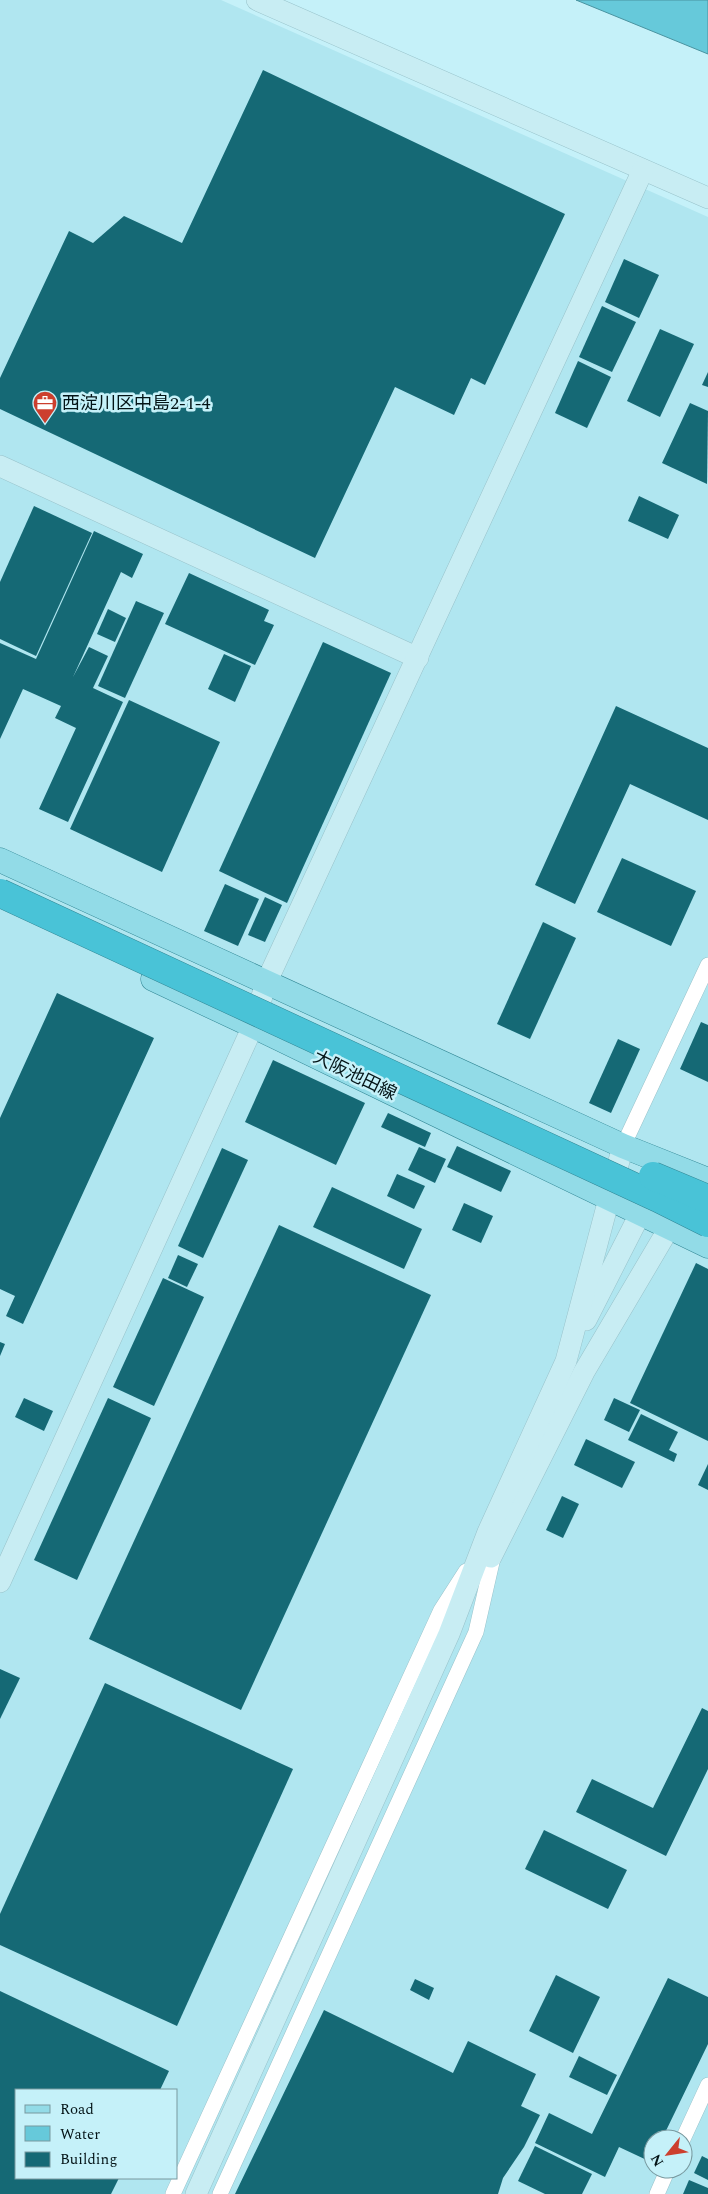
<svg xmlns="http://www.w3.org/2000/svg" width="708" height="2194" font-family="Spectral,'Noto Sans JP',serif">
<style>
.built{fill:#b0e6f0;fill-rule:evenodd}
.water{fill:#66c9da;stroke:#4993a0}
.building{fill:#156975}
.lines{fill:none;stroke-linecap:round;stroke-linejoin:round}
.street-casing{stroke:#98c2ca;stroke-width:16}
.secondary-casing{stroke:#98c2ca;stroke-width:22}
.primary-casing{stroke:#318694;stroke-width:25}
.street{stroke:#fff;stroke-width:15}
.secondary{stroke:#c8edf3;stroke-width:21}
.primary{stroke:#92dbe7;stroke-width:24}
.highway-bridge-casing{stroke:#318694;stroke-width:29;stroke-linecap:butt}
.highway-bridge{stroke:#49c3d7;stroke-width:28}
.labels{text-anchor:middle;stroke-width:5;stroke-linejoin:round;paint-order:stroke}
.poi-label{font-size:18px;fill:#041417;stroke:#c5f1f9;text-anchor:start}
.street-label{font-size:18px;fill:#041417;stroke:#c5f1f9}
</style>
<rect width="100%" height="100%" fill="#c5f1f9"/>
<!-- built -->
<path class="built" d="M 0,0 L 221,0 L 708,217 L 708,2194 L 0,2194 ZM 16,2090 L 176,2090 L 176,2178 L 16,2178 ZM 653,2139 L 683,2139 L 683,2169 L 653,2169 Z"/>
<!-- water -->
<polygon class="water" points="576,0 708,0 708,54"/>
<!-- building -->
<g class="building">
<polygon points="263,70 565,214 485,385 471,378 454,415 395,387 315,558 0,409 0,378 69,231 93,243 124,216 182,243"/>
<polygon points="624,259 659,275 639,318 605,302"/>
<polygon points="602,306 636,322 612,372 579,357"/>
<polygon points="660,329 694,344 660,417 627,401"/>
<polygon points="578,361 611,377 587,428 555,413"/>
<polygon points="708,372 708,387 702,385"/>
<polygon points="690,403 708,411 707,484 662,463"/>
<polygon points="639,496 679,515 668,539 628,521"/>
<polygon points="34,506 92,533 36,656 0,639 0,582"/>
<polygon points="94,531 143,554 132,578 121,572 73,677 89,647 108,656 93,688 123,702 68,822 39,809 76,728 55,718 61,706 23,689 0,739 0,643 36,659"/>
<polygon points="189,573 269,610 264,621 274,625 255,665 165,624"/>
<polygon points="136,601 164,613 125,698 98,686"/>
<polygon points="108,609 126,618 115,642 97,634"/>
<polygon points="323,642 391,673 287,903 219,871"/>
<polygon points="224,654 251,666 235,702 208,689"/>
<polygon points="129,700 220,742 162,872 70,829"/>
<polygon points="616,706 708,748 708,820 630,784 575,904 535,885"/>
<polygon points="622,858 696,891 671,946 597,912"/>
<polygon points="225,884 259,899 238,946 204,931"/>
<polygon points="265,897 282,905 265,942 248,935"/>
<polygon points="543,922 576,938 530,1039 497,1024"/>
<polygon points="57,993 154,1038 23,1324 6,1316 15,1296 0,1289 0,1118"/>
<polygon points="701,1022 708,1025 708,1082 680,1069"/>
<polygon points="618,1039 640,1049 611,1113 589,1103"/>
<polygon points="273,1060 365,1103 336,1165 245,1122"/>
<polygon points="388,1113 431,1133 425,1147 381,1127"/>
<polygon points="457,1146 511,1171 501,1192 447,1167"/>
<polygon points="419,1147 446,1159 435,1183 408,1170"/>
<polygon points="222,1148 248,1160 203,1258 178,1246"/>
<polygon points="397,1174 425,1186 414,1209 387,1196"/>
<polygon points="332,1187 422,1229 404,1269 313,1227"/>
<polygon points="464,1203 493,1216 481,1243 452,1230"/>
<polygon points="279,1225 431,1295 241,1710 89,1639"/>
<polygon points="178,1255 198,1264 187,1287 168,1278"/>
<polygon points="696,1263 708,1269 708,1441 630,1403"/>
<polygon points="163,1278 204,1297 154,1406 113,1387"/>
<polygon points="0,1342 5,1344 0,1356"/>
<polygon points="24,1398 53,1411 44,1431 15,1417"/>
<polygon points="108,1398 151,1418 77,1580 34,1560"/>
<polygon points="614,1398 640,1410 629,1432 604,1420"/>
<polygon points="641,1414 678,1432 669,1450 677,1454 674,1462 628,1440"/>
<polygon points="586,1439 635,1462 622,1488 574,1465"/>
<polygon points="708,1464 708,1490 698,1485"/>
<polygon points="562,1496 579,1504 563,1538 546,1530"/>
<polygon points="0,1669 20,1678 0,1719"/>
<polygon points="105,1683 293,1769 177,2026 0,1945 0,1914"/>
<polygon points="702,1708 708,1711 708,1769 666,1856 576,1812 592,1779 653,1808"/>
<polygon points="544,1830 627,1870 608,1909 525,1869"/>
<polygon points="556,1975 600,1997 573,2053 529,2031"/>
<polygon points="668,1978 708,1997 708,2044 662,2139 653,2139 653,2157 651,2162 619,2147 605,2177 535,2143 549,2113 592,2134"/>
<polygon points="415,1979 434,1988 429,2000 410,1990"/>
<polygon points="0,1991 169,2071 160,2090 16,2090 16,2178 119,2178 111,2194 0,2194"/>
<polygon points="324,2010 453,2073 468,2041 536,2074 521,2106 540,2115 524,2147 503,2178 498,2194 235,2194"/>
<polygon points="579,2056 617,2075 607,2095 569,2077"/>
<polygon points="535,2146 592,2174 582,2194 545,2194 518,2181"/>
<polygon points="702,2156 708,2159 708,2180 694,2173"/>
<polygon points="689,2180 708,2188 708,2194 683,2194"/>
</g>
<g class="lines">
<defs>
<g id="street">
<polyline points="623,1146 708,965"/>
<polyline points="683,2139 708,2085"/>
<polyline points="173,2194 441,1610 466,1571"/>
<polyline points="220,2194 476,1632 495,1549"/>
<polyline points="657,2194 668,2169"/>
</g>
<g id="secondary">
<polyline points="257,0 708,198"/>
<polyline points="0,466 418,658"/>
<polyline points="586,1320 640,1214 652,1200"/>
<polyline points="491,1557 584,1372 669,1228"/>
<polyline points="0,1582 253,1026 266,983 643,170"/>
<polyline points="196,2194 449,1634 488,1532 566,1361 623,1146"/>
</g>
<g id="primary">
<polyline points="0,860 623,1146 708,1180"/>
<polyline points="153,979 253,1026 708,1246"/>
</g>
</defs>
<!-- street casing -->
<use href="#street" class="street-casing"/>
<!-- secondary casing -->
<use href="#secondary" class="secondary-casing"/>
<!-- primary casing -->
<use href="#primary" class="primary-casing"/>
<!-- street -->
<use href="#street" class="street"/>
<!-- secondary -->
<use href="#secondary" class="secondary"/>
<!-- primary -->
<use href="#primary" class="primary"/>
<defs>
<g id="highway-bridge">
<polyline points="0,893 658,1198 708,1223"/>
<polyline points="653,1176 708,1199"/>
</g>
</defs>
<!-- highway-bridge casing -->
<use href="#highway-bridge" class="highway-bridge-casing"/>
<!-- highway-bridge -->
<use href="#highway-bridge" class="highway-bridge"/>
</g>
<!-- icons -->
<defs>
<symbol id="office-pin" viewBox="-11 -11 22 30"><path d="M0 17L-7.5 6A9.5 9.5 0 1 1 7.5 6Z" fill="#cc3f2e" stroke="#c5f1f9"/><path d="M-6-3h4V-5.5h4V-3h4V5H-6ZM-1-4.5V-3h2v-1.5ZM-6 0V1H6V0Z" fill="#fff"/></symbol>
</defs>
<g fill-rule="evenodd">
<use href="#office-pin" x="31" y="389" width="28" height="38"/>
</g>
<g class="labels">
<!-- poi labels -->
<g class="poi-label">
<text x="62" y="409">西淀川区中島2-1-4</text>
</g>
<!-- street labels -->
<g class="street-label">
<text transform="translate(355 1075) rotate(26)" y="6">大阪池田線</text>
</g>
</g>
<!-- legend -->
<rect x="15" y="2089" width="162" height="90" fill="#c5f1f9" stroke="#78999f"/>
<rect x="25" y="2105" width="25" height="8" fill="#92dbe7" stroke="#78999f"/>
<text x="60" y="2114" font-size="15" fill="#041417">Road</text>
<rect x="25" y="2126" width="25" height="15" fill="#66c9da" stroke="#78999f"/>
<text x="60" y="2139" font-size="15" fill="#041417">Water</text>
<rect x="25" y="2152" width="25" height="15" fill="#156975" stroke="#78999f"/>
<text x="60" y="2164" font-size="15" fill="#041417">Building</text>
<!-- north arrow -->
<g transform="translate(668 2154) rotate(240)"><circle r="24" fill="#c5f1f9" stroke="#78999f"/>
<path d="M0-4L9 19L0 12L-9 19Z" fill="#cc3f2e"/>
<text y="-8" font-size="14" font-weight="bold" text-anchor="middle" fill="#041417">N</text>
</g>
</svg>
